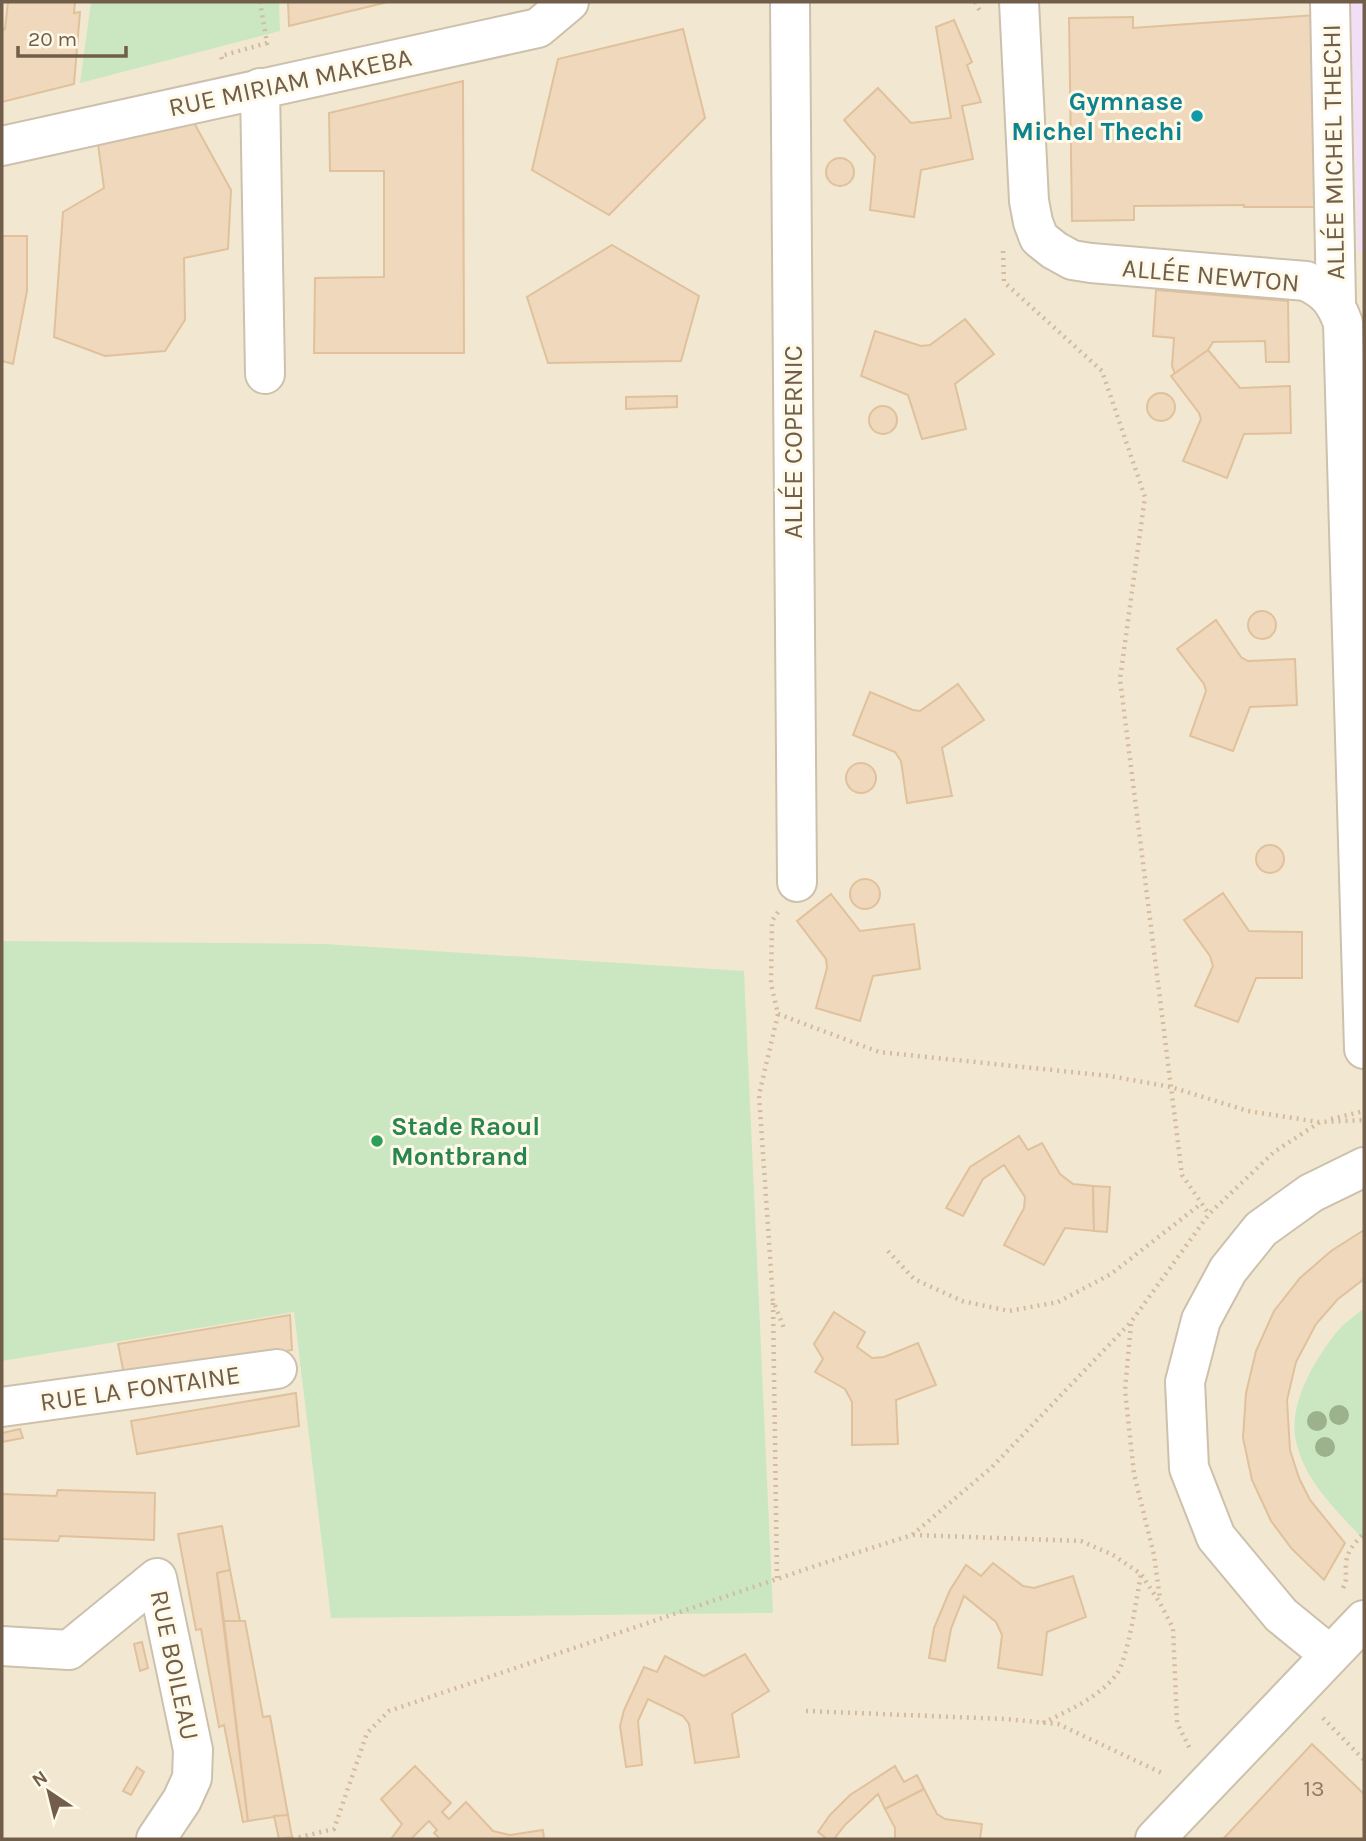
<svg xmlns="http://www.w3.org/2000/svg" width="1366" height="1841" font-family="Karla,sans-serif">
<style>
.residential{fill:#f2e8d1}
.education{fill:#f2dff7}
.green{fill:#cbe7c1}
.building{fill:#efd8bb;stroke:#e0c19c;stroke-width:2}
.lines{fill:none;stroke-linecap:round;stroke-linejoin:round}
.minor-casing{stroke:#cdc0ac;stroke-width:42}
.path{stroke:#d3bb9f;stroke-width:4.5;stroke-dasharray:2 5;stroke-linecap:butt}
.minor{stroke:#fff;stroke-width:38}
.tree{fill:#9bb28c}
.culture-dot{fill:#0f9aa8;stroke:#fef9e8;stroke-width:2.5}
.leisure-dot{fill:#2e9e5b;stroke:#fef9e8;stroke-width:2.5}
.labels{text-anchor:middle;stroke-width:6;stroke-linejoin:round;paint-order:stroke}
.number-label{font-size:23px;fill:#907c66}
.street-label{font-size:26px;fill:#715e4a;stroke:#fef9e8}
.culture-label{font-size:26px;font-weight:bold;fill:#0d838f;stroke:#fef9e8;text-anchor:end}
.leisure-label{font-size:26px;font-weight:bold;fill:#27864d;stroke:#fef9e8;text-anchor:start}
</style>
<rect width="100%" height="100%" fill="#fbf5e2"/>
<!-- residential -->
<rect class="residential" x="2" y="2" width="1362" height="1837"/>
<!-- education -->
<polygon class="education" points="1351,2 1364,2 1364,252 1358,252"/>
<!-- green -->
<g class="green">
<polygon points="91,2 279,2 280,31 80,83"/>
<polygon points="2,941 326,944 744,971 773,1613 331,1618 294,1312 2,1361"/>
<path d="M 1364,1308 L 1364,1535 L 1362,1538 C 1336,1510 1304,1480 1296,1441 C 1288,1404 1314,1361 1336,1333 C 1344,1323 1355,1316 1364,1308 Z"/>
</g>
<!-- building -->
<g class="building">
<polygon points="8,2 75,2 74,13 80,12 74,84 2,102 2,30 5,29"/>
<polygon points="288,2 388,2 289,26"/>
<polygon points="1330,14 1319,207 1244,207 1244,205 1134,206 1134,220 1072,221 1069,18 1133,17 1133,28"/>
<polygon points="954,20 972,62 967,65 981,102 962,106 973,159 921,170 914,217 870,210 875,156 844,120 878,88 911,123 951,118 936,27"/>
<polygon points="683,29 705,118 609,215 532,170 558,59"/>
<polygon points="463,81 464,353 314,353 315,278 384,277 384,171 330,171 329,113"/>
<polygon points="193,121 231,190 228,249 184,258 185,320 165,351 105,356 54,337 63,212 104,188 98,144"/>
<circle cx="840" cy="172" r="14"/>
<polygon points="2,236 27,236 27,291 13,364 2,361"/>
<polygon points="612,245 699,296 681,361 548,363 527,297"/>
<polygon points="1156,290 1288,301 1289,362 1266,362 1265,341 1213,342 1208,350 1175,374 1172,366 1174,338 1153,336"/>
<polygon points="965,319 994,354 955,384 966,429 922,439 908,395 861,376 875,331 921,346 930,345"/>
<polygon points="1208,350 1240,388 1290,386 1291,433 1244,434 1227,478 1183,461 1201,419 1199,413 1171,376"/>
<circle cx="1161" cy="407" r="14"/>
<polygon points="677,396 677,407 626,409 626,397"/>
<circle cx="883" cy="420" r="14"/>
<circle cx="1262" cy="625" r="14"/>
<polygon points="1216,620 1241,657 1248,661 1295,659 1297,705 1250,707 1233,751 1190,736 1206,691 1204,684 1177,649"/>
<polygon points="958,684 984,720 942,748 952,796 907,803 901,761 895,752 853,735 870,692 913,710 920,711"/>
<circle cx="861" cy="778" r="15"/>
<circle cx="1270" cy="859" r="14"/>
<circle cx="865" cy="894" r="15"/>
<polygon points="1223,893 1249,931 1302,932 1302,978 1256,978 1238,1022 1195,1006 1213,966 1210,956 1184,920"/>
<polygon points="831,894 860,931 914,924 920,969 873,976 860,1021 816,1008 827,968 826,959 797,921"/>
<polygon points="1019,1136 1028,1150 1042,1143 1060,1174 1073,1184 1093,1186 1094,1231 1065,1228 1044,1265 1004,1245 1024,1208 1025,1197 1004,1165 983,1179 963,1216 946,1208 970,1167"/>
<polygon points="1093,1186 1110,1187 1107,1232 1094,1231"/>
<polygon points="1364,1230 1364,1279 1338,1299 1316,1324 1296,1362 1287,1400 1290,1450 1299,1478 1310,1500 1345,1543 1324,1580 1292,1549 1271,1521 1252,1480 1243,1438 1246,1393 1256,1351 1274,1311 1300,1278 1331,1251"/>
<polygon points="834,1312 865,1332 857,1347 872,1358 884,1357 918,1343 936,1385 896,1400 898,1444 852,1445 852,1402 845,1389 815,1372 823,1359 814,1344"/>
<polygon points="290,1315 292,1350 125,1379 118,1344"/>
<polygon points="296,1393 299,1426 137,1454 131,1421"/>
<polygon points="20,1429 23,1438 2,1442 2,1433"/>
<polygon points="58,1490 155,1493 154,1540 60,1536 58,1541 2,1539 2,1494 56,1496"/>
<polygon points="222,1526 230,1570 217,1573 248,1821 243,1822 224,1725 219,1727 201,1629 196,1630 178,1534"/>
<polygon points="993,1563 1023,1586 1034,1588 1073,1576 1086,1617 1047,1632 1042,1675 998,1668 1002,1635 996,1622 964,1596 951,1629 945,1661 929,1658 934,1628 950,1590 966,1565 981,1576"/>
<polygon points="230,1570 240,1621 224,1621 217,1573"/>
<polygon points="224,1621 245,1621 263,1717 270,1716 288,1815 248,1821"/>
<polygon points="142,1642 148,1668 140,1671 134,1644"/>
<polygon points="745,1654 769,1691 732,1714 739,1757 695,1763 689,1724 683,1716 648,1699 638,1721 642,1765 626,1767 620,1726 624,1710 644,1667 657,1672 665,1656 704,1676"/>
<polygon points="1312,1744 1364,1794 1364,1839 1223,1839"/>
<polygon points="415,1766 451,1803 442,1812 449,1819 466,1802 493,1831 510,1835 543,1830 544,1839 440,1839 434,1833 437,1830 429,1821 411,1839 391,1839 402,1824 381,1799"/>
<polygon points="895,1766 904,1782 917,1775 924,1789 885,1809 878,1794 845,1825 834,1839 827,1839 818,1832 830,1815 850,1795"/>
<polygon points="137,1767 144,1772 131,1795 123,1791"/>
<polygon points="924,1789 937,1814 945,1819 982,1824 980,1839 895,1839 895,1828 885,1809"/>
<polygon points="288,1815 292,1837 279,1839 274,1816"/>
</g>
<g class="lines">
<defs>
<g id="minor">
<polyline points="790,2 797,882"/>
<path d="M 1019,2 L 1029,201 L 1033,222 L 1039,238 L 1054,250 L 1072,260 L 1091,263 L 1306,281 C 1327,291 1335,301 1343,323 L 1364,1049"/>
<polyline points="1330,2 1336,303"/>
<polyline points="260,88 265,374"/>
<polyline points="2,146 538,28 569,2"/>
<polyline points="2,1407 277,1369"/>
<polyline points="2,1646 69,1650 157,1578 193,1750 192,1778 182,1800 156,1839"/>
<polyline points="1330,1655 1281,1615 1216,1537 1189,1468 1185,1382 1201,1320 1228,1270 1261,1229 1311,1193 1364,1167"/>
<polyline points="1155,1839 1364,1620"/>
</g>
</defs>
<!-- minor casing -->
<use href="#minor" class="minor-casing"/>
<!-- path -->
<g class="path">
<polyline points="975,2 980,11"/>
<polyline points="222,59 221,56 267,43 260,2"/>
<polyline points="1003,251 1004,282 1102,371 1145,497 1120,679 1182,1175 1209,1214"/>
<polyline points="778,912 772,921 771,984 778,1014 759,1095 773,1300 785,1331"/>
<polyline points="778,1014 879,1052 1110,1076 1171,1087 1248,1111 1319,1122"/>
<polyline points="1331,1119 1364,1111"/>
<polyline points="888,1251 914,1279 962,1301 1009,1311 1058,1302 1111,1274 1202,1203"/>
<polyline points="773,1303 777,1579"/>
<polyline points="1131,1324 1125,1390 1134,1474 1154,1555 1160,1599"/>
<polyline points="913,1535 1081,1541 1113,1555 1141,1574 1160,1603 1173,1628 1177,1723 1190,1749"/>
<path d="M 1343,1588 C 1348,1579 1345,1573 1346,1564 C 1347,1550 1355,1543 1364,1533"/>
<polyline points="806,1711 1005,1719 1058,1724 1164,1774"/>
<polyline points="1323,1718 1364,1760"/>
<path d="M 1043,1723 C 1069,1710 1098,1698 1116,1675 C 1128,1660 1137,1595 1141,1574"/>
<polyline points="292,1839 334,1829 367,1733 389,1711 818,1565 912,1535 992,1467 1131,1322 1209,1214 1274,1152 1320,1122 1364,1120"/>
</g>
<!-- minor -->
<use href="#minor" class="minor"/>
</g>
<!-- trees -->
<g class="tree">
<circle cx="1339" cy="1415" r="10"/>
<circle cx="1317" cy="1421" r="10"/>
<circle cx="1325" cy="1447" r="10"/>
</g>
<!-- markers -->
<circle class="culture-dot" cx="1197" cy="116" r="7"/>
<circle class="leisure-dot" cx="377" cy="1141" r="7"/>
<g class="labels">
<!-- number labels -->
<g class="number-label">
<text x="1314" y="1796">13</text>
</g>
<!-- street labels -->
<g class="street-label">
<text transform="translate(290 82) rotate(-12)" y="9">RUE MIRIAM MAKEBA</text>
<text transform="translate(1333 152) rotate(-91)" y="9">ALLÉE MICHEL THECHI</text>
<text transform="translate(1211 275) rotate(5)" y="9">ALLÉE NEWTON</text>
<text transform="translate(793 442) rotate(-90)" y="9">ALLÉE COPERNIC</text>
<text transform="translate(140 1388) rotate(-8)" y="9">RUE LA FONTAINE</text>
<text transform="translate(175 1665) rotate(78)" y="9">RUE BOILEAU</text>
</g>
<!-- culture labels -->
<g class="culture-label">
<text x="1183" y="110">Gymnase<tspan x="1183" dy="30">Michel Thechi</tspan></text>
</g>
<!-- leisure labels -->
<g class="leisure-label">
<text x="391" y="1135">Stade Raoul<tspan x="391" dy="30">Montbrand</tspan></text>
</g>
</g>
<!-- border -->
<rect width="1366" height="1841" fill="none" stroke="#715e4a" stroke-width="7"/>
<!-- north arrow -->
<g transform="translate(49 1792) rotate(325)" stroke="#fef9e8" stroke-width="5" paint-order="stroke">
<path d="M0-5L12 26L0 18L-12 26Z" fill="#715e4a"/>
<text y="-10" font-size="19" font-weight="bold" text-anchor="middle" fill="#715e4a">N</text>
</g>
<!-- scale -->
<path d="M18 46v10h108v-10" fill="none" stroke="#715e4a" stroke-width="3.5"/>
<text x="28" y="46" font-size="21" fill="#715e4a" stroke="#fef9e8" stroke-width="5" paint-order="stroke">20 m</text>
</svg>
